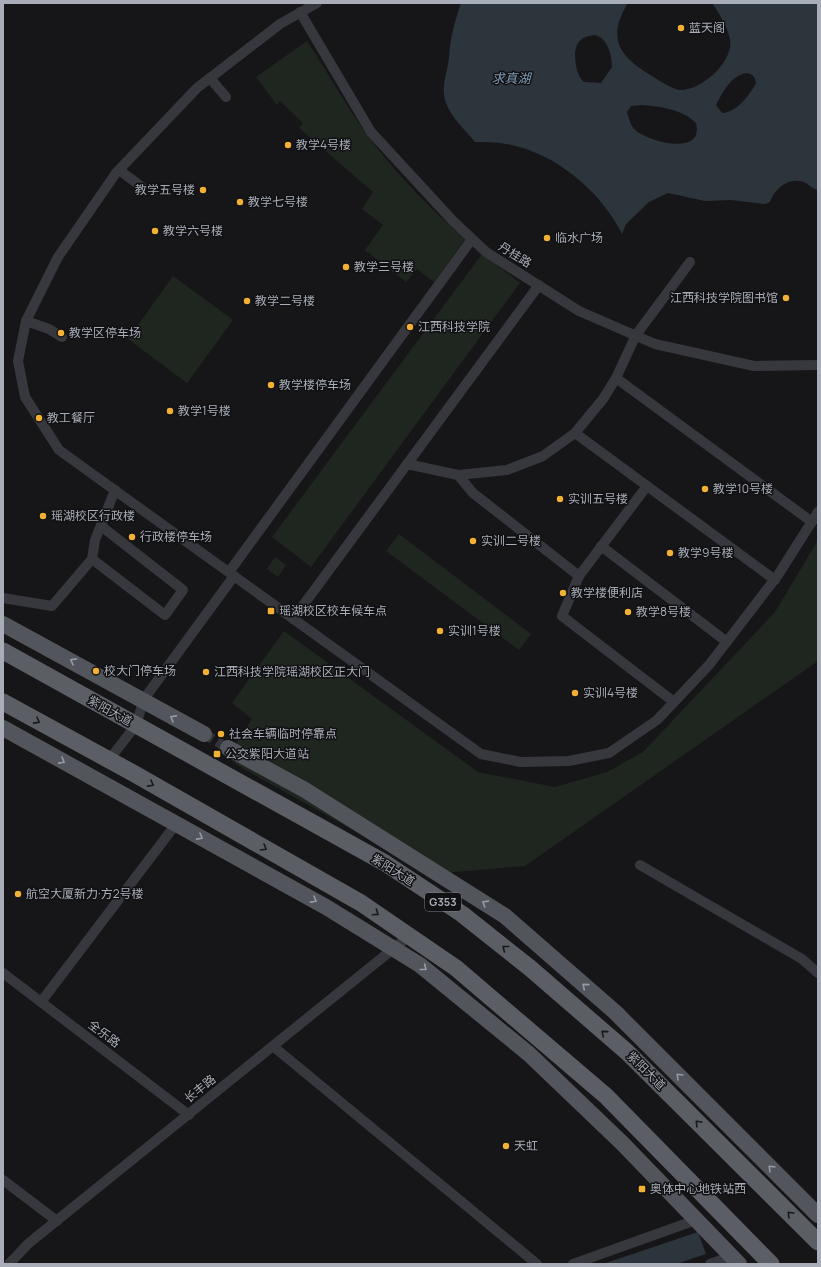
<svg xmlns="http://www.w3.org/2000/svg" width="821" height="1267" font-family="Manrope,'Noto Sans SC',sans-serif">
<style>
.green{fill:#1e261f}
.water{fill:#2c353c;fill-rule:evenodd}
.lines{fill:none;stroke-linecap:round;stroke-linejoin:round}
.minor-tunnel{stroke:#333438;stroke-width:10;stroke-dasharray:10 5;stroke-linecap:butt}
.minor{stroke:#37383d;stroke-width:10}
.primary{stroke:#53555c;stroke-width:16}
.trunk{stroke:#5b5e65;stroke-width:17}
.oneway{stroke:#979ba6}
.oneway2{stroke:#18191b}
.poi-dot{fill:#f2b134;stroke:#111113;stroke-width:1.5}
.labels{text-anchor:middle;stroke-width:3;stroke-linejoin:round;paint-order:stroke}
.shield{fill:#111113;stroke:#7b7e86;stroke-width:1}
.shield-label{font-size:11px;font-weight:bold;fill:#a8adb8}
.poi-label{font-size:12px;fill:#a8adb8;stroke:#111113;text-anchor:start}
.street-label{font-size:12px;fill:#a8adb8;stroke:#111113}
.water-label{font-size:13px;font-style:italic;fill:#7f9bb3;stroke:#111113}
</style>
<rect width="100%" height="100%" fill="#161618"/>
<!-- green -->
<g class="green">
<path d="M 307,41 C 331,77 351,116 378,149 C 404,182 433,211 465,239 L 434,282 L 417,269 L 406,282 L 365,250 L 383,225 L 362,209 L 373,192 L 299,128 L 303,123 L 280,101 L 277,105 L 256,77 Z"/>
<polygon points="482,254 520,283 311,567 272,537"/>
<polygon points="173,276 233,320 187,383 128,339"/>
<polygon points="399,534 531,634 519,650 386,551"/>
<polygon points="818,540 818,661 525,866 432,874 242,768 233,762 228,755 252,719 232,703 284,631 478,772 555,787 607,772 643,752 775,612"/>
<polygon points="275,557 286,565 278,577 267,569"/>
</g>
<!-- water -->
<g class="water">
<path d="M 461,3 L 628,3 C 605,40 621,58 655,78 C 662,82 673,90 682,90 C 703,89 734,61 730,39 C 727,26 719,13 712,3 L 818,3 L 818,190 C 812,189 809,184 804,182 C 788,177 775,188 770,202 L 765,204 L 731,200 L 705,201 L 668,193 L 649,202 L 626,224 L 622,234 C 601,191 554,152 506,144 C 496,142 485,142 475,142 C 465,129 452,119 446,103 C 440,87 448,72 449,57 C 450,38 455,21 461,3 ZM 595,35 C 608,38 612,56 612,67 L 601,83 L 584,82 C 579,78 577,71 576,65 C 573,48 577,36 595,35 ZM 747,73 C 753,74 755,77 756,83 C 749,96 737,112 722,113 L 716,105 C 723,92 731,75 747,73 ZM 642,105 C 660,106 683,110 696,123 C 705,157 647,142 634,129 C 630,124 629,118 627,112 L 631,106 Z"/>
<polygon points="698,1232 706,1254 676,1264 603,1264"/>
</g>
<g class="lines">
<!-- minor-tunnel -->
<polyline class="minor-tunnel" points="204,734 228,748"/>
<!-- minor -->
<g class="minor">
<polyline points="317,3 280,24 197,88 116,173 58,257 26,321 18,361 25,397 59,450 481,754 521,762 569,761 609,753 657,720 709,665 778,575 818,512"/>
<polyline points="300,12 371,132 453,221 486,252 579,311 655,344 754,366 818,365"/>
<polyline points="210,78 226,97"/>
<polyline points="119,170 142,187"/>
<polyline points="26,321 49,329 62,337"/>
<polyline points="616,378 812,522"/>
<polyline points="575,433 775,580"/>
<polyline points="407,464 458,475 507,470 543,456 575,433 603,399 616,378 636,335 690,262"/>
<polyline points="458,475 473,493 579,576 647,486"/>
<polyline points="601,546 727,642"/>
<polyline points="92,559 165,615 183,590 101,526"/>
<polyline points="229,572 472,239"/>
<polyline points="579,576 562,616 674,702"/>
<polyline points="3,598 52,606 92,559 95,540 115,490"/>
<polyline points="293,619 539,285"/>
<polyline points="103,755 112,756 136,725 144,699 234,576"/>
<polyline points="640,865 802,959 818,973"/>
<polyline points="3,973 189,1115"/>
<polyline points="41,1002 176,824"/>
<polyline points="274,1047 537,1264"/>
<polyline points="3,1180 57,1221"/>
<polyline points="9,1264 29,1243 409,936"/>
<polyline points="573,1264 696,1220"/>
<polyline points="710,1264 732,1256"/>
</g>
<!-- primary -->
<g class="primary">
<polyline points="3,624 204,734"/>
<polyline points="3,728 326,907 420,965 529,1054 622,1143 739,1264"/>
<polyline points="228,748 305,790 505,916 615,1012 818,1215"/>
</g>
<!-- trunk -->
<g class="trunk">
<polyline points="3,651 385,863 462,914 530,968 627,1052 818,1242"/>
<polyline points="3,702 133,773 361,903 456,968 606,1096 771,1264"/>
</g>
</g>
<!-- one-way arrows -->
<defs><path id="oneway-chevron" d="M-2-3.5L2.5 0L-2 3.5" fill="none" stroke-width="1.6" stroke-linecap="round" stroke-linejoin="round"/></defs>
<g class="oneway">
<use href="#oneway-chevron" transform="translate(73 661) rotate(-152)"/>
<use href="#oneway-chevron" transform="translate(173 718) rotate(-151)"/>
<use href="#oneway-chevron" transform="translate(62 761) rotate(29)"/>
<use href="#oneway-chevron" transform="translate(200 837) rotate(29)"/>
<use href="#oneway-chevron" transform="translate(314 900) rotate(29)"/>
<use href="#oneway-chevron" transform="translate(485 903) rotate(-148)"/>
<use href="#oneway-chevron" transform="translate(424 968) rotate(38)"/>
<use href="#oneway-chevron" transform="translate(585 986) rotate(-139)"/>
<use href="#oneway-chevron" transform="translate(679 1076) rotate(-135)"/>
<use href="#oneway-chevron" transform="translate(771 1168) rotate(-135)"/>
</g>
<g class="oneway2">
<use href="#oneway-chevron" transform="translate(37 721) rotate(29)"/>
<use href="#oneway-chevron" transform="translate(151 784) rotate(29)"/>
<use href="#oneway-chevron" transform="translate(264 848) rotate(30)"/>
<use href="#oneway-chevron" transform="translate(376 913) rotate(34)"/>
<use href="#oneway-chevron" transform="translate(505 948) rotate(-142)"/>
<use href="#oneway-chevron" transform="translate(604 1033) rotate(-139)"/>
<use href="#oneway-chevron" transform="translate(698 1123) rotate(-135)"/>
<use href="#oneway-chevron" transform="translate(790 1214) rotate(-135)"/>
</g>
<!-- markers -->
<g class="poi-dot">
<circle cx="681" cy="28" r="4"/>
<circle cx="288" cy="145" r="4"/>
<circle cx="203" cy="190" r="4"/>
<circle cx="240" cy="202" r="4"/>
<circle cx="155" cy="231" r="4"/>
<circle cx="547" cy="238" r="4"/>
<circle cx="346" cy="267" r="4"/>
<circle cx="786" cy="298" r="4"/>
<circle cx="247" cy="301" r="4"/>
<circle cx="410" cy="327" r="4"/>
<circle cx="61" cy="333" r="4"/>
<circle cx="271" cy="385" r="4"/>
<circle cx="170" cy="411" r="4"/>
<circle cx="39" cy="418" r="4"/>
<circle cx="705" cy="489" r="4"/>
<circle cx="560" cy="499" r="4"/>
<circle cx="43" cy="516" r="4"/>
<circle cx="132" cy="537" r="4"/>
<circle cx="473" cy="541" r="4"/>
<circle cx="670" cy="553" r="4"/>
<circle cx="563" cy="593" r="4"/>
<rect x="267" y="607" width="8" height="8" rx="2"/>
<circle cx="628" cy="612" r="4"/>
<circle cx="440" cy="631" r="4"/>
<circle cx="96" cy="671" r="4"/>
<circle cx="206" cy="672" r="4"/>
<circle cx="575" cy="693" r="4"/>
<circle cx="221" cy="734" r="4"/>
<rect x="213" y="750" width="8" height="8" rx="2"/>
<circle cx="18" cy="894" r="4"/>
<circle cx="506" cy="1146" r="4"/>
<rect x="638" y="1185" width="8" height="8" rx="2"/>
</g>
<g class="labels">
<!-- shield labels -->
<rect class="shield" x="425" y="893" width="36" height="18" rx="3"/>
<g class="shield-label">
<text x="443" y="906">G353</text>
</g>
<!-- poi labels -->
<g class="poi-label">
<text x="689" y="32">蓝天阁</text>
<text x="296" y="149">教学4号楼</text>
<text x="195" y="194" text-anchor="end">教学五号楼</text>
<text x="248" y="206">教学七号楼</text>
<text x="163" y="235">教学六号楼</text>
<text x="555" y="242">临水广场</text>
<text x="354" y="271">教学三号楼</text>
<text x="778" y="302" text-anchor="end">江西科技学院图书馆</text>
<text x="255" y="305">教学二号楼</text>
<text x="418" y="331">江西科技学院</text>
<text x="69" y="337">教学区停车场</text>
<text x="279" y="389">教学楼停车场</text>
<text x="178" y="415">教学1号楼</text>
<text x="47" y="422">教工餐厅</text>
<text x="713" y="493">教学10号楼</text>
<text x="568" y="503">实训五号楼</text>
<text x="51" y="520">瑶湖校区行政楼</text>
<text x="140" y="541">行政楼停车场</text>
<text x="481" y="545">实训二号楼</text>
<text x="678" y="557">教学9号楼</text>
<text x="571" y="597">教学楼便利店</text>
<text x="279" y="615">瑶湖校区校车候车点</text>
<text x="636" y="616">教学8号楼</text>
<text x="448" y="635">实训1号楼</text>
<text x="104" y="675">校大门停车场</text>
<text x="214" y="676">江西科技学院瑶湖校区正大门</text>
<text x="583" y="697">实训4号楼</text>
<text x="229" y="738">社会车辆临时停靠点</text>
<text x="225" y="758">公交紫阳大道站</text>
<text x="26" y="898">航空大厦新力·方2号楼</text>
<text x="514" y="1150">天虹</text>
<text x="650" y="1193">奥体中心地铁站西</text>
</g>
<!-- street labels -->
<g class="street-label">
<text transform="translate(515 255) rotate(32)" y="4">丹桂路</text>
<text transform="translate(110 711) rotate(29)" y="4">紫阳大道</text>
<text transform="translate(393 870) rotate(32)" y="4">紫阳大道</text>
<text transform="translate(104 1034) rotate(37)" y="4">全乐路</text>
<text transform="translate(646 1071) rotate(45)" y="4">紫阳大道</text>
<text transform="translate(200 1089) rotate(-39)" y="4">长丰路</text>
</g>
<!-- water labels -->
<g class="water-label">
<text x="511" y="83">求真湖</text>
</g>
</g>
<!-- border -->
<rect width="821" height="1267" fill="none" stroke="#a8adb8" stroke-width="8"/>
</svg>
